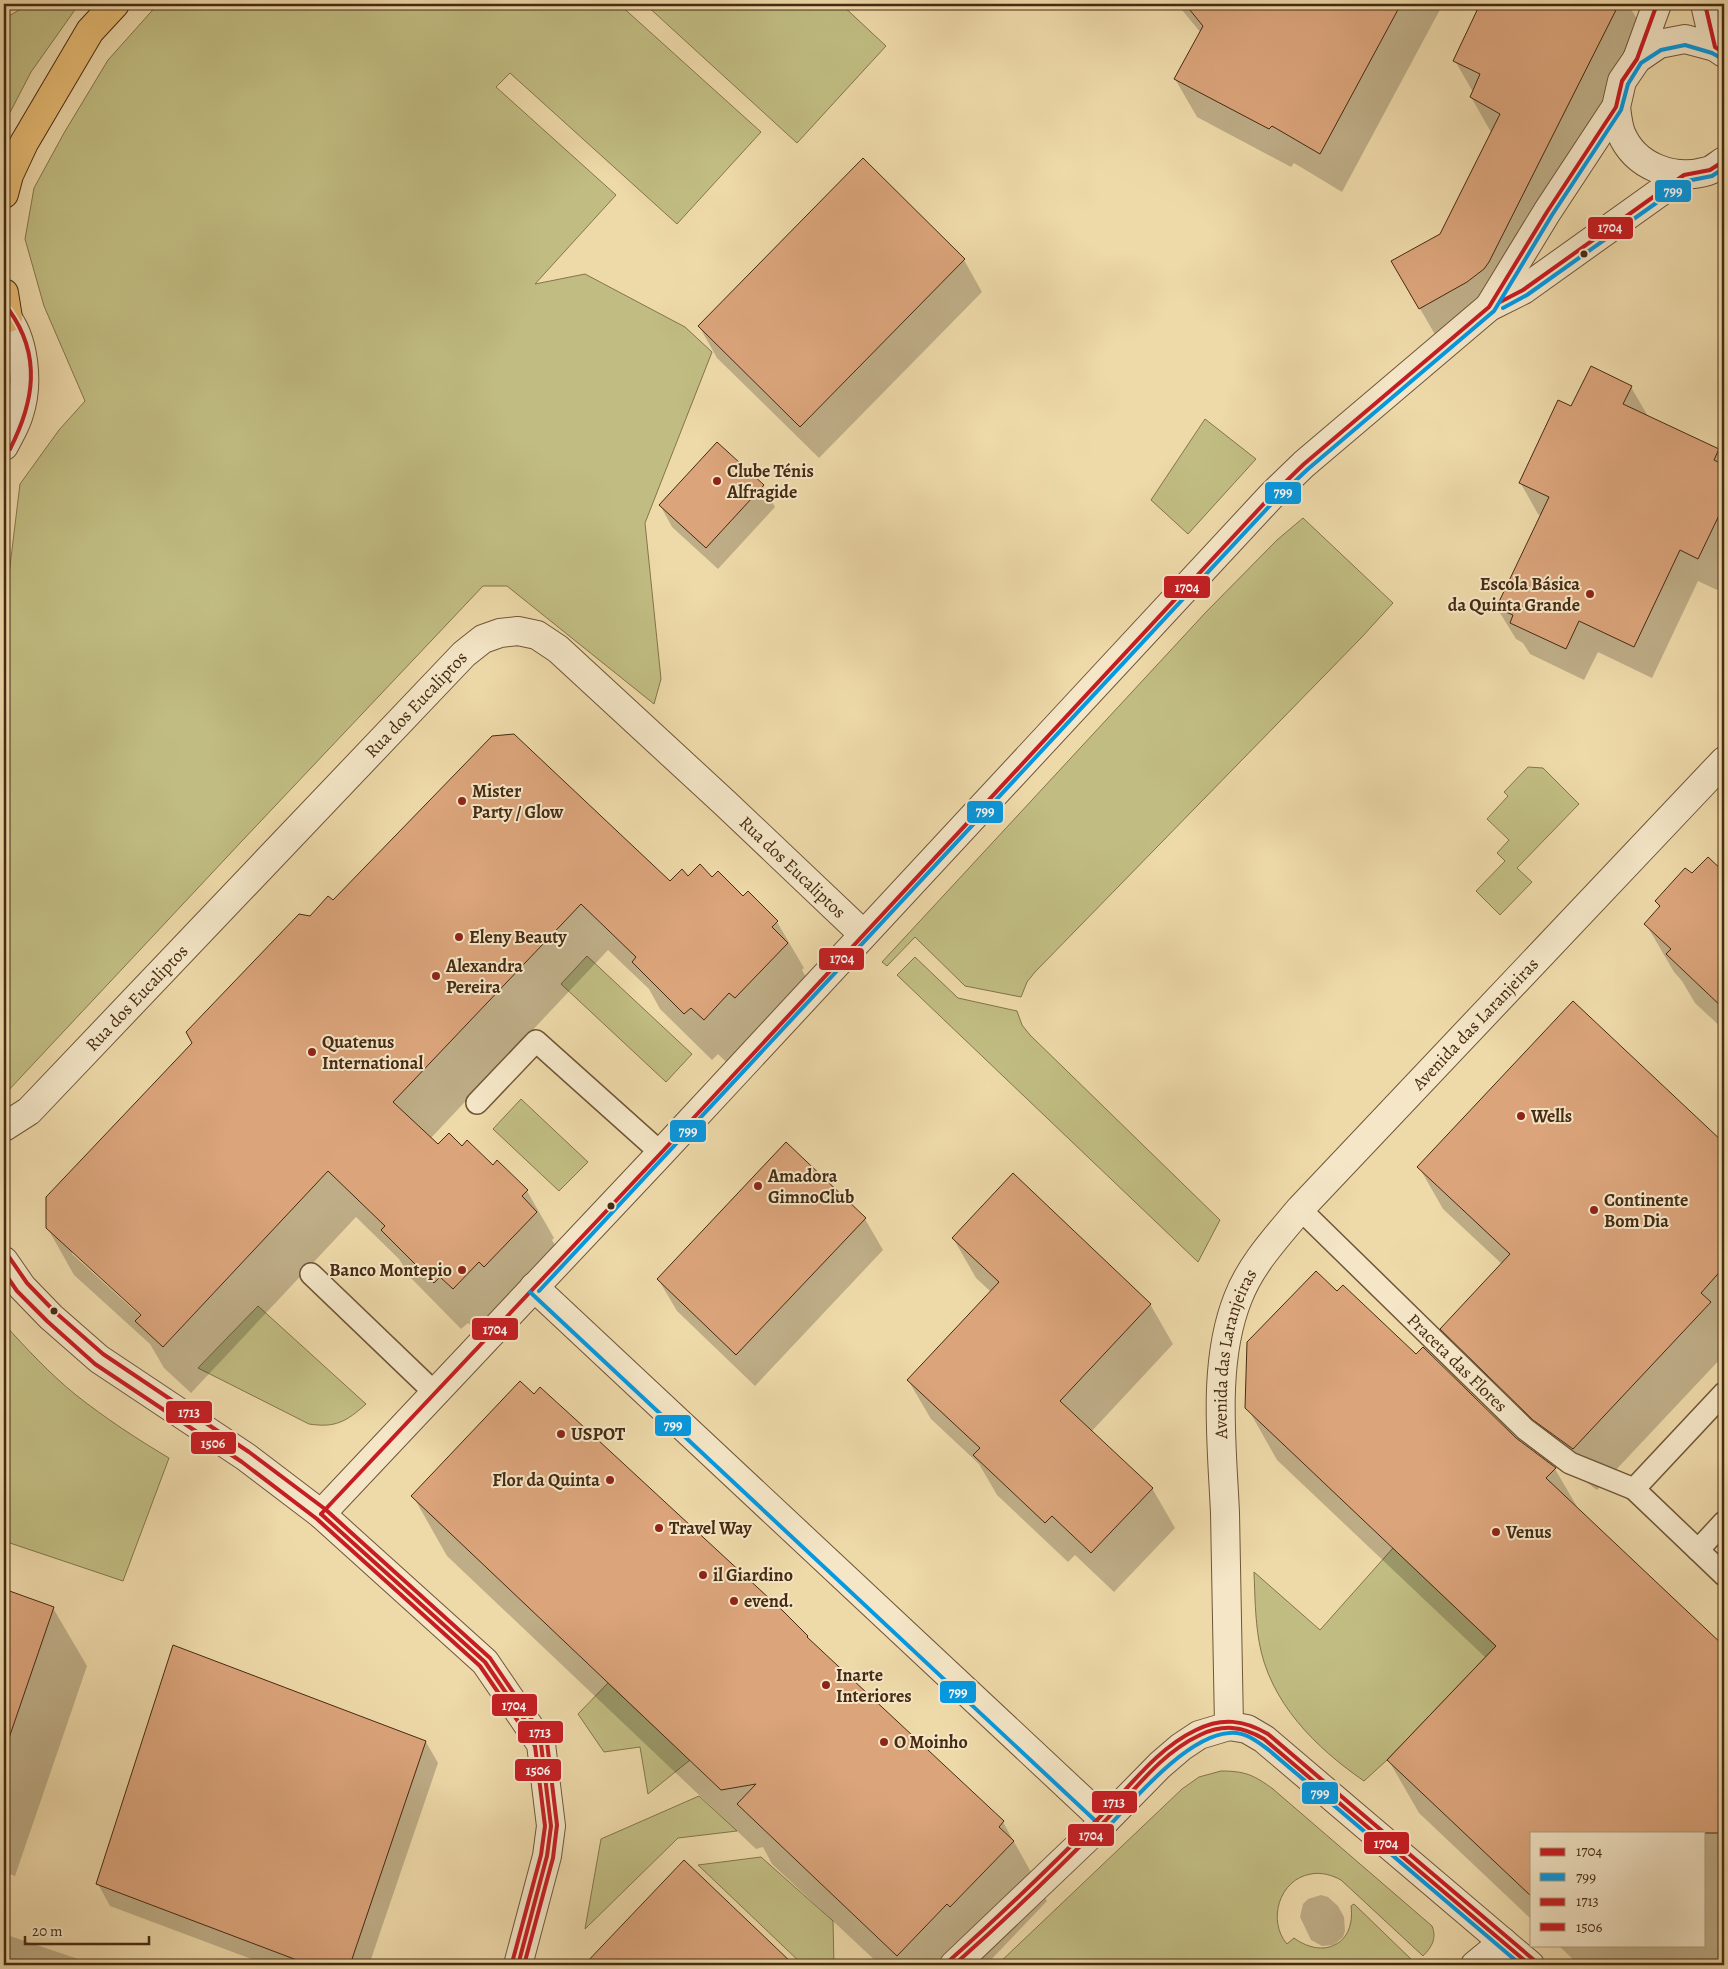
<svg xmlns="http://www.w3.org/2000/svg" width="1728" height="1969" font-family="Alegreya,serif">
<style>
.green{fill:#c1bd82;stroke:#84744a}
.shadow{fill:#0003;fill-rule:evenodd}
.building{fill:#dba47b;stroke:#462a12}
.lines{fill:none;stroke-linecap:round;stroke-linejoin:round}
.service-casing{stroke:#705638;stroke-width:24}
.minor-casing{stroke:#705638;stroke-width:30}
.tertiary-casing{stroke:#705638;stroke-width:30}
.trunk-casing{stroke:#462a12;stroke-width:30}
.service{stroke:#f4e6c7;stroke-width:21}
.minor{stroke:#f4e6c7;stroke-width:28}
.tertiary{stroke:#f4e6c7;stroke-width:28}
.trunk{stroke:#e7bc74;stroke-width:28}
.bus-1-casing{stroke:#f4e6c7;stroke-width:8}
.bus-2-casing{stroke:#f4e6c7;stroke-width:8}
.bus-3-casing{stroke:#f4e6c7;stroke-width:8}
.bus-4-casing{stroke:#f4e6c7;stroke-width:8}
.bus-1{stroke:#c61d23;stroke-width:4}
.bus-2{stroke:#0499e3;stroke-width:4}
.bus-3{stroke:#c61d23;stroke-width:4}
.bus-4{stroke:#c61d23;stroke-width:4}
.bus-dot{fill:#462a12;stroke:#f4e6c7;stroke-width:2}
.poi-dot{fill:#8f2418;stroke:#f4e6c7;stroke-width:2}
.labels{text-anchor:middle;stroke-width:4;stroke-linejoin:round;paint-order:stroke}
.poi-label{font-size:18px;font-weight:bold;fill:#462a12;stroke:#f4e6c7;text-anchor:start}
.street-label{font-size:18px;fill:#462a12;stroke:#f4e6c7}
.line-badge{stroke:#f4e6c7;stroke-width:2}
.badge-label{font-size:14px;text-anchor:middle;font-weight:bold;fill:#fff}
</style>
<rect width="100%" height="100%" fill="#eed9a9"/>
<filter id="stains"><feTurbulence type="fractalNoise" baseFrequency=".004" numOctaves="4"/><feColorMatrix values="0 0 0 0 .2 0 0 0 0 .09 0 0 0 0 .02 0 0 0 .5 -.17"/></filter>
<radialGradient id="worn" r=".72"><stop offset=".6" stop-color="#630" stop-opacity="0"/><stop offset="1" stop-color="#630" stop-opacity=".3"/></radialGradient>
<!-- green -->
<g class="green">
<polygon points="29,4 79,4 31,72 4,124 4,19"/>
<polygon points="158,4 619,4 761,132 677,224 510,73 496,87 616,195 535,284 585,274 685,327 712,352 645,523 661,679 654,704 507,586 483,586 241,842 6,1093 4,1087 4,615 20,484 59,430 85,401 44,306 25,239 34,188 64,133 108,60"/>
<polygon points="645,4 841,4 886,46 797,143"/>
<polygon points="1205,419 1256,459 1188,534 1151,500"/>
<polygon points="1303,518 1393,603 1361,638 1035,972 1027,982 1021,997 965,986 915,937 887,966 882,962 1207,611 1277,540"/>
<polygon points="1528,767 1543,768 1579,804 1517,868 1532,882 1500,915 1476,891 1505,861 1497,853 1509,840 1487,819 1508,796 1504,792"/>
<polygon points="587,956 692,1054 666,1082 561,984"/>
<polygon points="915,957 958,998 1017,1011 1022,1025 1030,1035 1220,1220 1198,1262 897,975"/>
<polygon points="521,1099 588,1162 559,1191 493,1129"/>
<path d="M 258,1306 L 366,1404 C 346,1422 335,1428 309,1424 L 198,1368 Z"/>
<path d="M 4,1324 C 27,1349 50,1374 76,1395 C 105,1418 137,1439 169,1458 L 123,1581 L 4,1541 Z"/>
<path d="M 1393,1548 L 1496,1646 L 1387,1760 L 1364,1781 C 1316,1748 1269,1702 1259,1641 C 1255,1618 1255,1595 1254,1572 L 1320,1630 Z"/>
<polygon points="608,1683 690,1760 648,1794 640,1747 604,1752 578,1714"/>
<path d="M 1221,1771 C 1245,1771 1254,1775 1273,1789 L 1432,1926 C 1437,1938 1432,1947 1423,1956 L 1341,1880 C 1332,1875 1321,1872 1311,1874 C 1279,1879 1267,1921 1287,1944 L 1294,1938 C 1324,1960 1356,1944 1351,1906 L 1354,1904 L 1414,1962 L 1411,1965 L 997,1965 L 1182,1789 L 1199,1777 Z"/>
<polygon points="699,1796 737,1831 678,1838 585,1929 601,1839"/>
<polygon points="761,1857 833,1921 834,1965 803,1965 698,1865"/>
</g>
<!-- shadow -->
<g class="shadow">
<polygon points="1177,4 1294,4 1303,9 1306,4 1443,4 1342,192 1294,163 1291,167 1197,117 1175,79 1201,33"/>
<polygon points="1482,4 1628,4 1647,36 1513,303 1507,311 1491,324 1444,350 1393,262 1441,234 1492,134 1471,97 1473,92 1455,61"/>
<polygon points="964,260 982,292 819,458 717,358 699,326"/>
<polygon points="1631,387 1649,418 1718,450 1724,461 1724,574 1717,590 1698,581 1652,678 1598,652 1584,680 1530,654 1523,643 1516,639 1497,608 1541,516 1538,514 1520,482 1572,407"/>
<polygon points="763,486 775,507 718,569 672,527 660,505"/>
<polygon points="1708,859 1724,874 1724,1030 1695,1003 1682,981 1674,972 1646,924 1660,908 1656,901 1692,875"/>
<path d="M 688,878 L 712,878 L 777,922 L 804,968 L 802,970 L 814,991 L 731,1067 L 718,1054 L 712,1060 L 660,1009 L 649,989 L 608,950 L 430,1139 L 438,1146 L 462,1147 L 527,1191 L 554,1238 L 552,1240 L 563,1259 L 481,1335 L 468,1323 L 461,1329 L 410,1277 L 399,1259 L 356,1217 L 191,1393 L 164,1368 L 150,1344 L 74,1275 L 47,1227 L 311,918 L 333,902 L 670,883 ZM 72,1250 L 147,1318 L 145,1320 L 72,1254 Z"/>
<polygon points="1573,1003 1724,1144 1724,1355 1597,1490 1558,1461 1466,1370 1442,1329 1502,1264 1443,1209 1419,1167"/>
<polygon points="865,1219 883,1250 755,1386 677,1311 658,1279"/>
<polygon points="953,1238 1150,1304 1173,1344 1091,1432 1152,1488 1175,1528 1114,1592 1075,1555 1068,1562 997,1495 979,1464 931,1419 908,1380 991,1292 976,1278"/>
<polygon points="1337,1293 1515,1439 1555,1469 1579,1510 1724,1648 1724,1965 1579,1965 1558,1945 1704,1945 1704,1833 1532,1833 1532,1920 1419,1813 1389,1761 1486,1658 1277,1460 1247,1407"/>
<polygon points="413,1496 807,1636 810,1642 1003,1822 1047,1901 986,1965 982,1962 979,1965 880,1965 772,1864 763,1847 756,1849 447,1556"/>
<polygon points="4,1591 53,1608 87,1666 15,1876 4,1872"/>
<polygon points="426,1742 438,1763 369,1965 267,1965 110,1906 98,1884"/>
<polygon points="684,1862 793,1965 585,1965"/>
<polygon points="1321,1895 1328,1897 1338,1906 1344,1917 1345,1931 1343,1937 1334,1945 1322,1946 1311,1940 1300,1917 1303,1904 1308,1899"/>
<polygon points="4,1934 96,1965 4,1965"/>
</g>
<!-- building -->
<g class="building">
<polygon points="1185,4 1401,4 1320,154 1272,126 1269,129 1174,79 1203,26"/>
<polygon points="1480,4 1619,4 1489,262 1484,269 1467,282 1419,309 1391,261 1440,234 1500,114 1470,97 1480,74 1453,61"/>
<polygon points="863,158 965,259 800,427 698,326"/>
<polygon points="1591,366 1632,386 1623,404 1719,449 1714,460 1724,465 1724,505 1698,559 1680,550 1634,647 1579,621 1566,649 1510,623 1513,615 1496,608 1549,497 1519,483 1558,400 1571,406"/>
<polygon points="717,442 764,485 706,548 659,505"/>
<polygon points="514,734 670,881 682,869 688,876 700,864 712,877 718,871 743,896 748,891 778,921 772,927 788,943 735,998 729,993 704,1020 691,1008 684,1014 632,962 636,957 581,904 393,1102 438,1144 449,1133 462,1146 467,1140 493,1165 497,1160 528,1190 522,1196 537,1212 484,1267 479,1262 453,1289 440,1277 434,1283 381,1230 385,1226 328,1171 163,1347 135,1321 141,1315 46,1228 46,1197 192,1043 186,1032 299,914 310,916 328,896 333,900 492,736"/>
<polygon points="1708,857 1724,872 1724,1009 1666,954 1671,949 1644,924 1660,906 1655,901 1685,868 1692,873"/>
<polygon points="1573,1001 1724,1143 1724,1267 1701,1293 1711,1302 1573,1449 1533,1420 1440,1329 1510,1254 1417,1167"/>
<polygon points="786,1142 866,1218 736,1355 657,1279"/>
<polygon points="1013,1173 1151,1304 1060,1401 1153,1488 1091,1553 1052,1516 1045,1523 973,1455 980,1448 907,1380 999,1282 952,1238"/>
<polygon points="1316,1271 1337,1291 1343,1285 1416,1354 1423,1347 1516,1438 1556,1468 1546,1478 1724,1646 1724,1833 1532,1833 1532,1897 1387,1760 1496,1646 1245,1408 1247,1342"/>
<polygon points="520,1381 534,1394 540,1387 585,1428 784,1612 808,1636 807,1637 1004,1821 999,1827 1014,1841 950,1907 947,1904 897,1956 737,1804 756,1784 721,1790 411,1496"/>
<polygon points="4,1589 54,1607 9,1738 4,1737"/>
<polygon points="173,1645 426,1741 350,1965 310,1965 96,1884"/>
<polygon points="684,1860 794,1965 584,1965"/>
</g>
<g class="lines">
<defs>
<g id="service">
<polyline points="477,1103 536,1041 661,1153"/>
<path id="s1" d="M 1300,1209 L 1525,1429 L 1570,1463 L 1634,1489 L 1724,1575"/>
<polyline points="311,1274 435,1393"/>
<polyline points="1634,1489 1724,1393"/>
<polyline points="1698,1550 1724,1522"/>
</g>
<g id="minor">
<path id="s2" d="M 4,1127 L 29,1111 L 464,654 L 483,639 L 500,633 L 518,631 L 537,635 L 558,649 L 726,804 L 863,934"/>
<polyline points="534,1287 1105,1821"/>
<polyline points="1229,1726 1247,1729 1264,1739 1530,1965"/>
<polyline points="1475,1965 1503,1942"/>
</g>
<g id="tertiary">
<polyline points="1705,4 1715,47"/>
<polyline points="1637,59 1657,4"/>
<path d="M 1616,107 C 1617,115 1618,125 1621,133 C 1635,167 1674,181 1708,171 C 1714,169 1719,164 1724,161"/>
<polyline points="1489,307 1547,212 1616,107 1622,81 1637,59 1659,44 1685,39 1715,47 1724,53"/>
<path d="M 4,314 C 25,338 29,384 19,414 C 16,425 9,436 4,446"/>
<polyline points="4,1261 22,1287 51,1317 99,1359 246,1457 321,1514 485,1662 541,1744 551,1826 547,1856 518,1965"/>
<polyline points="321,1514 661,1153 1272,495 1304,464 1489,307 1523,290 1684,175"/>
<path id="s3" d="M 954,1965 L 1105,1821 L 1160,1765 L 1181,1747 L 1199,1735 L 1229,1726 C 1228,1655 1227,1584 1225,1513 C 1222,1444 1212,1363 1238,1298 C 1251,1264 1277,1237 1300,1209 L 1724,761"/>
</g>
<g id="trunk">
<polyline points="4,194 9,175 24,143 90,31 115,4"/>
<polyline points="4,293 8,318"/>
</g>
</defs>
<!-- service casing -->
<use href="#service" class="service-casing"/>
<!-- minor casing -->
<use href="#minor" class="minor-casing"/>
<!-- tertiary casing -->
<use href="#tertiary" class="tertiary-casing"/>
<!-- trunk casing -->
<use href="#trunk" class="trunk-casing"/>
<!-- service -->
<use href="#service" class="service"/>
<!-- minor -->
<use href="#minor" class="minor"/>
<!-- tertiary -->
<use href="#tertiary" class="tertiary"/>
<!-- trunk -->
<use href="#trunk" class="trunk"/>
<defs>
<g id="bus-1">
<polyline points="1705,4 1715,47 1724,53"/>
<polyline points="1500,302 1523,290 1684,175 1710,170 1724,161"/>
<polyline points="321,1514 661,1153 1272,495 1304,464 1489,307 1547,212 1616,107 1622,81 1637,59 1657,4"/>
<polyline points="321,1514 485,1662 541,1744 551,1826 547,1856 518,1965"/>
<path d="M 954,1965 C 1006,1919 1056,1871 1105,1821 C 1134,1791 1161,1753 1200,1735 C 1223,1724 1242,1726 1264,1739 L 1530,1965"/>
</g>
<g id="bus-2">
<polyline points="1503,308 1527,295 1687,181 1712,176 1724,168"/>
<polyline points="539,1291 1276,499 1308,469 1494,311 1552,215 1621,110 1628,84 1641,63 1661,50 1685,45 1712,53 1721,58"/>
<polyline points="530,1292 1101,1826"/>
<path d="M 1110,1825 C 1137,1796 1188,1736 1229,1733 C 1245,1731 1258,1742 1270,1751 L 1521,1965"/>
</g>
<g id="bus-3">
<path d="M 9,310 C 42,356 34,402 10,449"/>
<polyline points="9,1257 27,1283 55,1312 103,1354 249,1452 325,1509 490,1658 547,1742 557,1825 553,1858 524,1965"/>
<path d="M 950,1960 C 1001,1915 1050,1867 1098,1819 C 1129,1788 1156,1749 1196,1730 C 1222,1717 1244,1720 1268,1734 L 1534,1960"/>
</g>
<polyline id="bus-4" points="4,1272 17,1291 47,1321 95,1364 242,1462 317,1519 480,1666 535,1746 545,1826 541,1855 512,1963"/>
</defs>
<!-- bus-1 casing -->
<use href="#bus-1" class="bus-1-casing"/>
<!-- bus-2 casing -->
<use href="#bus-2" class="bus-2-casing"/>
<!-- bus-3 casing -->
<use href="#bus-3" class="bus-3-casing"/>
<!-- bus-4 casing -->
<use href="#bus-4" class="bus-4-casing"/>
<!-- bus-1 -->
<use href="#bus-1" class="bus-1"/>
<!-- bus-2 -->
<use href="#bus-2" class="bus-2"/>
<!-- bus-3 -->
<use href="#bus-3" class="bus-3"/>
<!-- bus-4 -->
<use href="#bus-4" class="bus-4"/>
</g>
<!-- markers -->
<g class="bus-dot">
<circle cx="1584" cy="254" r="4.5"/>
<circle cx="611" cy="1206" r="4.5"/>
<circle cx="54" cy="1311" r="4.5"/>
</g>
<g class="poi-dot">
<circle cx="717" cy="481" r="5"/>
<circle cx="1590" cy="594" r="5"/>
<circle cx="462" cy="801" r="5"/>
<circle cx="459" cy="937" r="5"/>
<circle cx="436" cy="976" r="5"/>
<circle cx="312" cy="1052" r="5"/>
<circle cx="1521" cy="1116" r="5"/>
<circle cx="758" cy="1186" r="5"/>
<circle cx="1594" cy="1210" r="5"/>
<circle cx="462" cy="1270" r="5"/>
<circle cx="561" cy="1434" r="5"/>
<circle cx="610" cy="1480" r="5"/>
<circle cx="659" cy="1528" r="5"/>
<circle cx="1496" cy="1532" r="5"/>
<circle cx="703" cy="1575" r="5"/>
<circle cx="734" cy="1601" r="5"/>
<circle cx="826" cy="1685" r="5"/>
<circle cx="884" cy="1742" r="5"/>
</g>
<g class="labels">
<!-- poi labels -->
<g class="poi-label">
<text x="727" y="477">Clube Ténis<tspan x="727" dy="21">Alfragide</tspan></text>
<text x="1580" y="590" text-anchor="end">Escola Básica<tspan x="1580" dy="21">da Quinta Grande</tspan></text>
<text x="472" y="797">Mister<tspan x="472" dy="21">Party / Glow</tspan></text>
<text x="469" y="943">Eleny Beauty</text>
<text x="446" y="972">Alexandra<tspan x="446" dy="21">Pereira</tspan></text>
<text x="322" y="1048">Quatenus<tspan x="322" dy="21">International</tspan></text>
<text x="1531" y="1122">Wells</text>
<text x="768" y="1182">Amadora<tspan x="768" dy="21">GimnoClub</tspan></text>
<text x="1604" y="1206">Continente<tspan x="1604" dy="21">Bom Dia</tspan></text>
<text x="452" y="1276" text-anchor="end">Banco Montepio</text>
<text x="571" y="1440">USPOT</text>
<text x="600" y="1486" text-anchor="end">Flor da Quinta</text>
<text x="669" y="1534">Travel Way</text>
<text x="1506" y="1538">Venus</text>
<text x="713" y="1581">il Giardino</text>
<text x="744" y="1607">evend.</text>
<text x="836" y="1681">Inarte<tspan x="836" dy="21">Interiores</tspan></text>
<text x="894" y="1748">O Moinho</text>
</g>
<!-- street labels -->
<g class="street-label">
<text dy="6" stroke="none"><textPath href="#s2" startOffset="591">Rua dos Eucaliptos</textPath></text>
<text dy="6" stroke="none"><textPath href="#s2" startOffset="1086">Rua dos Eucaliptos</textPath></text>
<text dy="6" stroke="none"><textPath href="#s2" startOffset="186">Rua dos Eucaliptos</textPath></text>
<text dy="6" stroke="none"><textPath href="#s3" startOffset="1162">Avenida das Laranjeiras</textPath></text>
<text dy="6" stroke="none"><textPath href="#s3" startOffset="742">Avenida das Laranjeiras</textPath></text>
<text dy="6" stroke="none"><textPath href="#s1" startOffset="220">Praceta das Flores</textPath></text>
</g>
</g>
<g class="line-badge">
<rect x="1654" y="179" width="38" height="24" rx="5" fill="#0499e3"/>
<rect x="1587" y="216" width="47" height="24" rx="5" fill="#c61d23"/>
<rect x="1264" y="481" width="38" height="24" rx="5" fill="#0499e3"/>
<rect x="1163" y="575" width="48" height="24" rx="5" fill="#c61d23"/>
<rect x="966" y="800" width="38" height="24" rx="5" fill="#0499e3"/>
<rect x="818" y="947" width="47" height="24" rx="5" fill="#c61d23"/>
<rect x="669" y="1119" width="38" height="24" rx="5" fill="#0499e3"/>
<rect x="471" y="1317" width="48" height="24" rx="5" fill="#c61d23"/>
<rect x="165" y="1400" width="48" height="24" rx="5" fill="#c61d23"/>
<rect x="654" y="1414" width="38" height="23" rx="5" fill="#0499e3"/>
<rect x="190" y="1431" width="47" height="24" rx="5" fill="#c61d23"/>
<rect x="939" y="1680" width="38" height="24" rx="5" fill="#0499e3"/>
<rect x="491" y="1693" width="47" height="24" rx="5" fill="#c61d23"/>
<rect x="517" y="1720" width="47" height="24" rx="5" fill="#c61d23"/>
<rect x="514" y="1758" width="48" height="24" rx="5" fill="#c61d23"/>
<rect x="1301" y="1781" width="38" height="24" rx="5" fill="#0499e3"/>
<rect x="1091" y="1790" width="47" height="24" rx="5" fill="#c61d23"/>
<rect x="1067" y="1823" width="48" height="24" rx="5" fill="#c61d23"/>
<rect x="1363" y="1831" width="47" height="24" rx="5" fill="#c61d23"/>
</g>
<g class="badge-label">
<text x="1673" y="196">799</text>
<text x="1610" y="232">1704</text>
<text x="1283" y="497">799</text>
<text x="1187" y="592">1704</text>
<text x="985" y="816">799</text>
<text x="842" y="963">1704</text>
<text x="688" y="1136">799</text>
<text x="495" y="1334">1704</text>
<text x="189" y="1417">1713</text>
<text x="673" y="1430">799</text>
<text x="213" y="1448">1506</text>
<text x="958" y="1697">799</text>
<text x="514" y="1710">1704</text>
<text x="540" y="1737">1713</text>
<text x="538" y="1775">1506</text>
<text x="1320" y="1798">799</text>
<text x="1114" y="1807">1713</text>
<text x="1091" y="1840">1704</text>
<text x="1386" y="1848">1704</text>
</g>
<!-- margin -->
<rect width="1728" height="1969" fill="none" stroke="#eed9a9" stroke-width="20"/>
<rect x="5" y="5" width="1718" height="1959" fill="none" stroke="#462a12" stroke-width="2.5"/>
<rect x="10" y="10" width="1708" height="1949" fill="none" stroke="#462a12"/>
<!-- legend -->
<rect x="1530" y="1832" width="175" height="115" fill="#f4e6c7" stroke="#ae9b7f"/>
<rect x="1540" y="1848" width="25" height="8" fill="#c61d23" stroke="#ae9b7f"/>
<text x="1576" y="1856" font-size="15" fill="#462a12">1704</text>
<rect x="1540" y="1873" width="25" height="8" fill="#0499e3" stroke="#ae9b7f"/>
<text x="1576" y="1882" font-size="15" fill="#462a12">799</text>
<rect x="1540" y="1898" width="25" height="8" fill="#c61d23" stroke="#ae9b7f"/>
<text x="1576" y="1906" font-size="15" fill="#462a12">1713</text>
<rect x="1540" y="1923" width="25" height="8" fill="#c61d23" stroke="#ae9b7f"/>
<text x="1576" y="1932" font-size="15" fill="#462a12">1506</text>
<!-- scale -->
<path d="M25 1936v8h124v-8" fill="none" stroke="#462a12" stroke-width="2.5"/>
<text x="32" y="1936" font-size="15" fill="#462a12" stroke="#f4e6c7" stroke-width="4" paint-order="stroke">20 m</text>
<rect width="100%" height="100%" filter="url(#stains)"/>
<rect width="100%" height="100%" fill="url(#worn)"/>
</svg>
